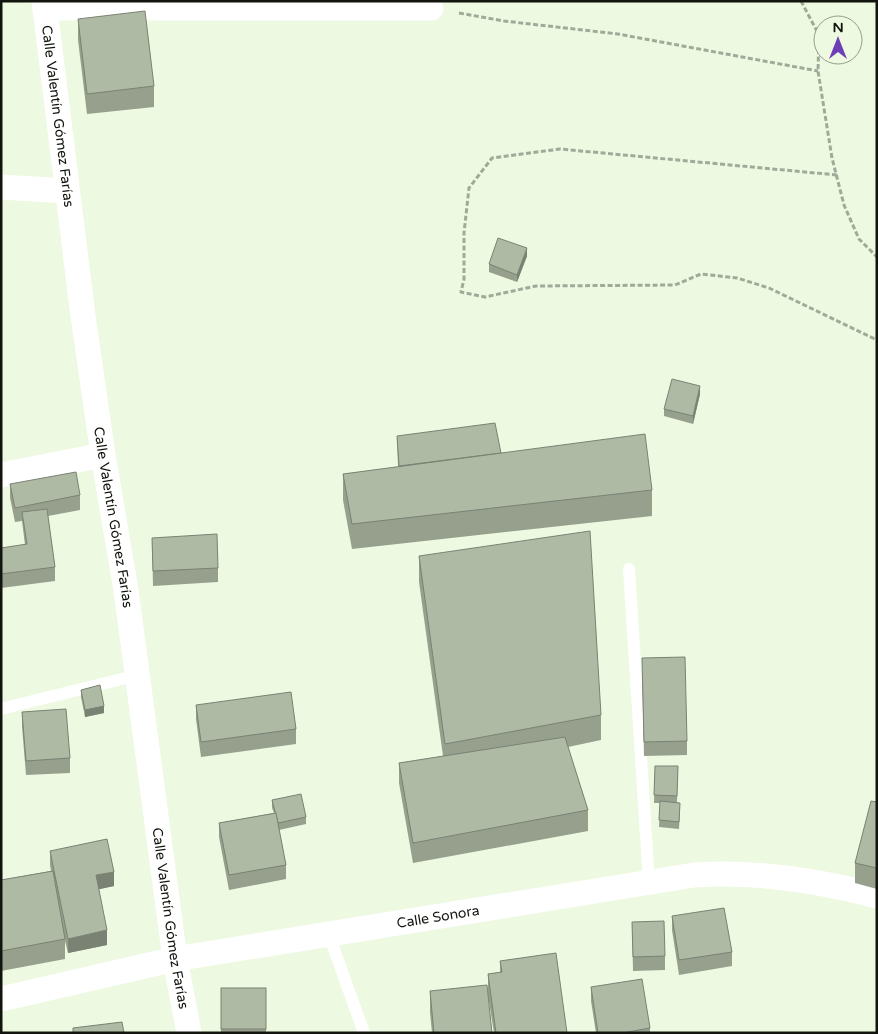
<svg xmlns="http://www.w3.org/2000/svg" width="878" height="1034" font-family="'Varela Round',sans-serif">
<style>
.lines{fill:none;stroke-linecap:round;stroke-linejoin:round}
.path{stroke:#a1aa98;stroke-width:3;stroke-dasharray:5 2.5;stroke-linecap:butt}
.lane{stroke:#fff;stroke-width:12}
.street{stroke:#fff;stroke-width:25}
.wall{fill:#96a08d}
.shaded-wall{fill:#7a8273}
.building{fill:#afbaa4;stroke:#7a8273}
.labels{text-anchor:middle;stroke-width:5;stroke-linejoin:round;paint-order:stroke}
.street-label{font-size:14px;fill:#11150d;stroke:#edf9e1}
</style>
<rect width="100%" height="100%" fill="#edf9e1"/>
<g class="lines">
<!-- path -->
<g class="path">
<polyline points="801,1 819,35 818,71 832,158 844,205 859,239 877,257"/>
<polyline points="459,13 504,21 618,34 818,71"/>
<polyline points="837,175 560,149 492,158 469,188 464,233 464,279 461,292 485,297 536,286 675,285 701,274 737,278 769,288 877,340"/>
</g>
<!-- lane -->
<g class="lane">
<polyline points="629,569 649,883"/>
<polyline points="1,709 138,675"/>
<polyline points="329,935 364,1033"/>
</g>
<!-- street -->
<g class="street">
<path id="s1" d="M 44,1 L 83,316 L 103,455 L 126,590 L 175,959 L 189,1033"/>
<polyline points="45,8 431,8"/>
<polyline points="1,187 67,191"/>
<polyline points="1,475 103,455"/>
<path id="s2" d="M 1,999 L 175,959 L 694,875 C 756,871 817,880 877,896"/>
</g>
</g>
<!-- wall -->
<g class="wall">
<polygon points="78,19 154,86 154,107 87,114 78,40"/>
<polygon points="527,256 517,282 489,272 489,264"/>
<polygon points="700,394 693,424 664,416 664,409"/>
<polygon points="397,436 501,453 652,490 652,516 352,549 343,500 343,474 398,467"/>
<polygon points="10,484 80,495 80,510 48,516 55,567 55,581 1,588 1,548 25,545 22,521 15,522 10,498"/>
<polygon points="152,538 218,568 218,582 153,586"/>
<polygon points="419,556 601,715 601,740 568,747 588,810 588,831 413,863 399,783 399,763 443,756 419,582"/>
<polygon points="1,663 2,666 2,681 1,681"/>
<polygon points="642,673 687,741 687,755 644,756"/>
<polygon points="81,690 104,713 85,717 81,697"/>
<polygon points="196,705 296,729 296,744 201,757 196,719"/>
<polygon points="22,712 70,758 70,773 26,775 22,726"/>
<polygon points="655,766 678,766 677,802 680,810 679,829 659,827 660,803 654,803"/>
<polygon points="272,800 306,817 306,824 279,830 286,865 286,879 229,890 219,837 219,823 274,813 272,808"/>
<polygon points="877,802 877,889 855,883 855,863"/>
<polygon points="50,851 114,886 98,889 107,945 68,953 65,941 65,959 1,971 1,880 51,871 50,865"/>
<polygon points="672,916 732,952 732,966 679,975 672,930"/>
<polygon points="632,922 665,956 665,970 633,971"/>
<polygon points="500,961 567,1033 494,1033 488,995 488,974 500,972"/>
<polygon points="591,987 650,1028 650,1033 596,1033 591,1001"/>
<rect x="221" y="988" width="45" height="45"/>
<polygon points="430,991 492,1033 432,1033 430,1012"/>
</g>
<!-- shaded-wall -->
<g class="shaded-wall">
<polygon points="527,248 527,256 517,282 517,275"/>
<polygon points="700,386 700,394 693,424 693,416"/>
<polygon points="104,706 104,713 85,717 85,710"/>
<polygon points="114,872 114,886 96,890 96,875"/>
<polygon points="107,930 107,945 68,953 68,939"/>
</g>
<!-- building -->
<g class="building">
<polygon points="145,11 154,86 87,94 78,19"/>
<polygon points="498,238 527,248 517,275 489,264"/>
<polygon points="672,379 700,386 693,416 664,409"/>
<polygon points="495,423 501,453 399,466 397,436"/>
<polygon points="645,434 652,490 352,524 343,474"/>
<polygon points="76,472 80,495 15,508 10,484"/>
<polygon points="47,509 55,567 1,574 1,548 27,544 22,512"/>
<polygon points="590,531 601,715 445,744 419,556"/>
<polygon points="217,534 218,568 153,571 152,538"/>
<polygon points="685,657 687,741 644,742 642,658"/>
<polygon points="100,685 104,706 85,710 81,690"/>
<polygon points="291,692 296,729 201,742 196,705"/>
<polygon points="66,709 70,758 26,761 22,712"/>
<polygon points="565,737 588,810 413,843 399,763"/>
<polygon points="655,766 678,766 677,796 654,795"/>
<polygon points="301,794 306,817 278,823 272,800"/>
<polygon points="660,801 680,803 679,822 659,820"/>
<polygon points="871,801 877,802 877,868 855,863"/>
<polygon points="276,813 286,865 229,875 219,823"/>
<polygon points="107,839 114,872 96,875 107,930 68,939 50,851"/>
<polygon points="53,871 65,939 1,951 1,880"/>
<polygon points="724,908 732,952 679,960 672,916"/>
<polygon points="664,921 665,956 633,957 632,922"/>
<polygon points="556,953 567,1033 496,1033 488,974 502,972 500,961"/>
<polygon points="642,979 650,1028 622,1033 598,1033 591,987"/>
<polygon points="487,985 492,1033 434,1033 430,991"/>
<rect x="221" y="988" width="45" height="41"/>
<polygon points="122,1022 124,1033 73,1033 73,1028"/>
</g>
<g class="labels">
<!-- street labels -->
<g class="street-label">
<text dy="5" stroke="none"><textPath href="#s1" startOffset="116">Calle Valentín Gómez Farías</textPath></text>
<text dy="5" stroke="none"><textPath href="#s1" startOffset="521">Calle Valentín Gómez Farías</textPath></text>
<text dy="5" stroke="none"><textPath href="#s1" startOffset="926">Calle Valentín Gómez Farías</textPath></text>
<text dy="5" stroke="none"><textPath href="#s2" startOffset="445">Calle Sonora</textPath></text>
</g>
</g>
<!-- border -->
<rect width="878" height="1034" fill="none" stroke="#11150d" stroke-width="5"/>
<!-- north arrow -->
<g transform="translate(838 40)"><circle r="24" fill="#edf9e1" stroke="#959e8c"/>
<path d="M0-4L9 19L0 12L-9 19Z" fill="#6c3fb7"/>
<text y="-8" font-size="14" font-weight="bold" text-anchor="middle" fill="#11150d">N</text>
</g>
</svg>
